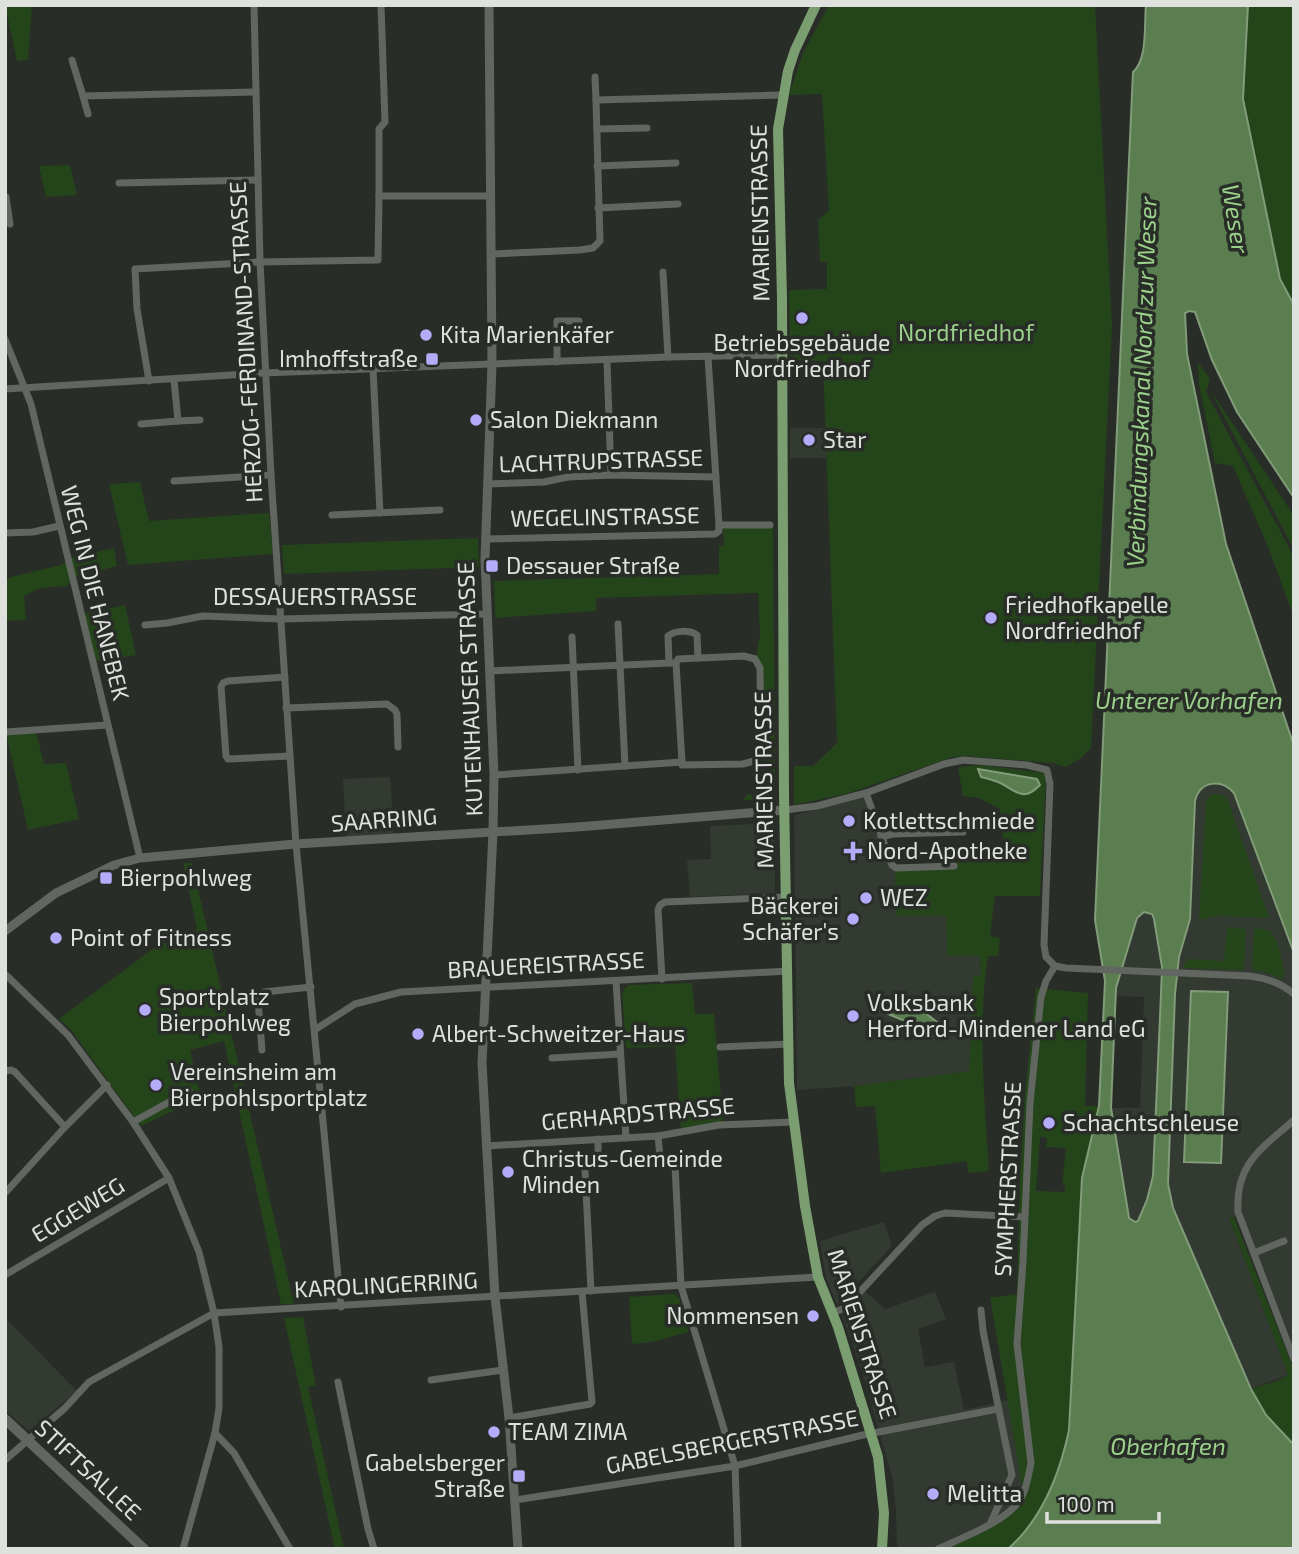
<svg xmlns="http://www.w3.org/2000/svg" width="1299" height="1554" font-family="'Exo 2',sans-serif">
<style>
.built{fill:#333a31}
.green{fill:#24451a;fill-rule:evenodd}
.water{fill:#5a7e4f;stroke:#829c7a;stroke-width:2;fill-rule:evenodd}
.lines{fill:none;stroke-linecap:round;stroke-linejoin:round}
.minor{stroke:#626661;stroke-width:7}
.tertiary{stroke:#626661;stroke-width:9}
.secondary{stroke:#626661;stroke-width:10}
.primary{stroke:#7b9e71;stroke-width:10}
.poi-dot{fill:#b4acf9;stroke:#292d28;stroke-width:2.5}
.labels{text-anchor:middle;stroke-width:7;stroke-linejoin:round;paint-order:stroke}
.street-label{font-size:23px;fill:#dee1de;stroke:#292d28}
.park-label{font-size:23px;fill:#9ad08a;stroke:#292d28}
.poi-label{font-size:23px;fill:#dee1de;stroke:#292d28;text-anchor:start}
.water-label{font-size:24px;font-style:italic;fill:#9bd18b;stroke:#292d28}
</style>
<rect width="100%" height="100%" fill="#292d28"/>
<!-- built -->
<g class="built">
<polygon points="790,428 825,428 826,458 790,458"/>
<polygon points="390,777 394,834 346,837 343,779"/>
<polygon points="1216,783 1228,787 1234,793 1294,953 1294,1347 1242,1215 1229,1218 1288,1375 1251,1389 1173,1208 1168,1184 1168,1164 1154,1164 1150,1190 1141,1216 1135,1222 1130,1220 1111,1108 1140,1108 1144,997 1116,996 1116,989 1137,918 1144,911 1153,916 1160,949 1161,986 1176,987 1179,957 1190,919 1195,801 1203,787"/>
<polygon points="870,796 895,865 946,916 980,956 981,975 973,977 969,1071 854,1086 797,1090 794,815"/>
<polygon points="772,823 775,826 775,893 690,897 687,860 711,859 710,826"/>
<polygon points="884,1222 892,1246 837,1305 826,1278 820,1241"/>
<polygon points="865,1291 885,1309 935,1292 946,1319 918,1329 925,1367 954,1362 964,1410 1008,1400 1025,1503 1007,1518 948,1549 897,1549 896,1510 892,1477 865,1381 842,1314 848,1311"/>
<polygon points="5,1318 77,1391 29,1431 5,1410"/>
</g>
<!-- green -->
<g class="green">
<polygon points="5,5 32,5 28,60 17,61"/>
<polygon points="829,5 1095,5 1112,326 1091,748 1081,758 1066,767 1052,763 965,756 953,757 846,794 794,805 794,766 813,766 837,743 823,361 790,360 789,290 827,289 827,262 820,262 818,220 829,211 822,94 789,95 803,53"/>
<polygon points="1248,5 1294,5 1294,305 1280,279 1243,99"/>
<polygon points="70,165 77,195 46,197 39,166"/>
<polygon points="1198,362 1210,379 1206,392 1294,557 1294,618 1269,549 1233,466 1215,463 1199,384"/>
<polygon points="1209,388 1294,516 1294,550"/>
<polygon points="140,482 149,521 269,513 273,554 128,565 109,484"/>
<polygon points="773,526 775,774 758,760 761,753 756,656 760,635 758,593 596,598 596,611 495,618 494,581 719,574 719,546 724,545 723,527"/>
<polygon points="478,538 479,567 284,574 282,545"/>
<polygon points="114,548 117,566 75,577 67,586 40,588 24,596 26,620 5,621 5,581 11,577 61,565 71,558"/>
<polygon points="125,605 136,655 95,661 84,614"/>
<polygon points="36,732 44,764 66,763 79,819 28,830 6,733"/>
<path d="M 981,765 L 1043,773 L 1046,776 L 1040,896 L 995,896 L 990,936 L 1000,938 L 998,956 L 988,956 C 977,1027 985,1100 989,1171 L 968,1173 L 967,1161 L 881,1173 L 875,1106 L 856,1107 L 854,1086 L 969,1071 L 973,976 L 981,975 L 980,956 L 947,956 L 946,916 L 896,916 L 895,865 L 997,861 L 1003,838 L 1000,809 L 979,798 L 963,796 L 958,767 Z"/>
<polygon points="771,777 773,778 773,790 768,797 742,801 749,793 753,798"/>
<polygon points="1212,794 1220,794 1227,798 1269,918 1216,916 1199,920 1206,800"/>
<polygon points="183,863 192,863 294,1304 281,1304 224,1041 190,1050 201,1098 141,1126 71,1030 59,1019 162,942 176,945 197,929"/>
<polygon points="1227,927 1246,929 1244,970 1184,968 1184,963 1189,959 1224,961"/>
<path d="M 1254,928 C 1260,929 1267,928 1272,933 C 1278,940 1286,971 1283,979 L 1265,972 L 1252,970 Z"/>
<polygon points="692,983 695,1014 714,1014 723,1123 681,1130 675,1046 626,1048 622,992 628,985"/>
<path d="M 1036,988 L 1088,993 L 1085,1106 L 1099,1106 L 1082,1179 L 1069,1430 C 1061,1473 1042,1519 1008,1549 L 948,1549 L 1007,1518 L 1025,1503 L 990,1298 L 1017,1294 L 1020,1180 L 1025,1093 ZM 1040,1137 L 1047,1138 L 1046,1147 L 1066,1148 L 1062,1185 L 1065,1185 L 1065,1192 L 1036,1191 Z"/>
<polygon points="1234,1217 1294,1370 1294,1445 1266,1415 1251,1389 1279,1380 1288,1375 1229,1218"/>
<polygon points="674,1294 679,1298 688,1332 652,1342 632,1344 629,1297"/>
<polygon points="303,1317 316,1386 308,1387 344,1549 335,1549 284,1318"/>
</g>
<!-- water -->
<g class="water">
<path d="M 1146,5 L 1248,5 L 1243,99 L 1280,279 L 1294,305 L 1294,498 L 1237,412 L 1212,360 L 1195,312 L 1189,311 L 1185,313 L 1187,354 L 1226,544 L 1294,746 L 1294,953 L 1234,793 C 1221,778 1200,781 1195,801 L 1190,919 L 1179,957 L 1175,994 L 1168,1184 L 1173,1208 L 1251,1389 L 1266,1415 L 1294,1445 L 1294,1549 L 1008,1549 C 1042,1519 1060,1473 1069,1430 L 1082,1178 L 1099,1106 L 1105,981 L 1095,920 L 1133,72 C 1148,59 1144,24 1146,5 ZM 1144,912 L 1152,914 L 1154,919 L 1162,967 L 1161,994 L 1153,1176 L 1147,1200 L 1138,1221 L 1135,1222 L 1129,1218 L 1111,1108 L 1116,988 L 1137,918 Z"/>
<path d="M 978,769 L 1037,779 L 1040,785 C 1022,804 1015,789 998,782 C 993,780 986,778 981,777 Z"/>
<polygon points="1191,991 1228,992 1221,1163 1184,1162"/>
<polygon points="901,1003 914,1004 947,1030 946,1035 929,1036 927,1030 876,1009"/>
</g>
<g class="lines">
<!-- minor -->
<g class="minor">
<polyline points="254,5 260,262 271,475 296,844 341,1307"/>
<polyline points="72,60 83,96 254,92"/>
<polyline points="595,77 596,100 782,95"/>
<polyline points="83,96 88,114"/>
<polyline points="597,129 647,128"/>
<polyline points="597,166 676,163"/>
<polyline points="119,183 258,180"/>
<polyline points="379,196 379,129 385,122 381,5"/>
<polyline points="6,197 10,224"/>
<polyline points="598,208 678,204"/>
<polyline points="492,254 580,250 593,248 600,241 596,100"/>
<polyline points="663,272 668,357"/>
<polyline points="5,339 31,404 140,858"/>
<polyline points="708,357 719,525 770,525"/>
<polyline points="607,361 611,475"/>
<polyline points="557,362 557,321 579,321"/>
<polyline points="373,368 380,513"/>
<polyline points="149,381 137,309 135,269 260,262 378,260 379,196 490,196"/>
<polyline points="5,389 264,373 668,357 782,355"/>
<polyline points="178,421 200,420"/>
<polyline points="141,424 178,421 174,380"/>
<polyline points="174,481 271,475"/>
<polyline points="487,484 544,482 568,477 611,475 716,477"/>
<polyline points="332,515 440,510"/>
<polyline points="5,533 33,532 59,526"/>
<polyline points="485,539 715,534 719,531 719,525"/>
<polyline points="618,624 625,766"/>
<polyline points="145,625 167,623 203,616 281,619 486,614"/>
<polyline points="572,637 578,770"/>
<path d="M 669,663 L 668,636 C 675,630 690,630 697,635 L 698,658"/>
<polyline points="676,663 682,762"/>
<polyline points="490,671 669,663 676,663 678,659 744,656 755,659 760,668 761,750 754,761 743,764 682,765 682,762 494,775"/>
<polyline points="285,677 228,681 223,683 221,687 226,756 228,759 290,756"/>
<polyline points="286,708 387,704 395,710 397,714 398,747"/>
<polyline points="5,732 107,725"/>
<polyline points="866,793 892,865 896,868 954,866"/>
<polyline points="785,810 817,806 866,793 944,764 963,760 1027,765 1047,770 1050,784 1044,945 1046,957 1055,966"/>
<polyline points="881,837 893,834 963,832"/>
<path d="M 1055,966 L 1066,968 L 1250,976 C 1266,978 1281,983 1294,994"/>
<polyline points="5,974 68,1035 133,1122 169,1178 199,1252 214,1313 219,1347 219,1408 215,1433 183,1549"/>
<polyline points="662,979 658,910 660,905 665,902 787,897"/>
<polyline points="616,981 626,1138"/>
<polyline points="316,1029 355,1004 401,992 788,971"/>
<polyline points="720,1047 789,1044"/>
<polyline points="262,1050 258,1000 260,995 264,992 311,987"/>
<polyline points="552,1058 620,1054"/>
<polyline points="5,1071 11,1070 15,1072 65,1127"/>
<path d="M 1294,1120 C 1261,1149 1235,1164 1238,1212 L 1294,1359"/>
<polyline points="133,1122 189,1091"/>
<polyline points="658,1136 660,1157 675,1165 681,1286 735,1466 738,1549"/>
<polyline points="486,1146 658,1136 719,1125 793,1122"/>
<polyline points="5,1193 65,1127 107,1085"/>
<polyline points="1254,1253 1284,1241"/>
<polyline points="5,1275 169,1178"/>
<polyline points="591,1291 585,1170 588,1164 598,1162 598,1139"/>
<polyline points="981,1310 983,1331 1012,1475 991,1522"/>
<polyline points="832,1313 845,1308 922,1225 935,1216 945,1213 1024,1217"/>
<polyline points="431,1380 503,1370"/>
<polyline points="338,1382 368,1529 374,1549"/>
<polyline points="509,1418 590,1404 592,1402 582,1292"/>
<polyline points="215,1433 234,1453 290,1549"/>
<polyline points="5,1460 65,1408 89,1382 214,1313 818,1277"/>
<polyline points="515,1500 735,1466 863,1435 998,1409"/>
<path d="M 938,1549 C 961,1538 1000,1524 1016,1505 C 1026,1494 1028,1477 1031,1463 L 1017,1344 L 1023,1262 L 1030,1103 L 1041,997 L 1046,981 L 1055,966"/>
</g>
<!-- tertiary -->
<g class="tertiary">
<polyline points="489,5 492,364 485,559 494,775 493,832 482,1063 495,1297 509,1418 518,1549"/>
<polyline points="5,931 56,893 114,865 140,858 296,844 577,827 785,810"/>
</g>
<!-- secondary -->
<polyline class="secondary" points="5,1419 144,1549"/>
<!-- primary -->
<polyline class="primary" points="816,5 795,50 788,71 778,129 782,298 784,794 789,1083 805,1206 818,1277 838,1327 878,1457 884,1513 882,1549"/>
</g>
<!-- markers -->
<g class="poi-dot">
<circle cx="802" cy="318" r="7"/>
<circle cx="426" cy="335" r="7"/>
<rect x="425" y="352" width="14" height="14" rx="3.5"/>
<circle cx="476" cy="420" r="7"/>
<circle cx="809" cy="440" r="7"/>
<rect x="485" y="559" width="14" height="14" rx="3.5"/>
<circle cx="991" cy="618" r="7"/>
<circle cx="849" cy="821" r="7"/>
<path d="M849.5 840.5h7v7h7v7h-7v7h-7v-7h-7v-7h7z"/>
<rect x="99" y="871" width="14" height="14" rx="3.5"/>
<circle cx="866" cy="898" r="7"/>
<circle cx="853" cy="919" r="7"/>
<circle cx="56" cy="938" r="7"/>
<circle cx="145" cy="1010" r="7"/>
<circle cx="853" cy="1016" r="7"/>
<circle cx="418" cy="1034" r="7"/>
<circle cx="156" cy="1085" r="7"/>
<circle cx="1049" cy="1123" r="7"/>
<circle cx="508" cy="1172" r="7"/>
<circle cx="813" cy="1316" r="7"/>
<circle cx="494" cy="1432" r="7"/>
<rect x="512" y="1469" width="14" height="14" rx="3.5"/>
<circle cx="933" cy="1494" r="7"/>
</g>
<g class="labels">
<!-- street labels -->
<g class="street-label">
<text transform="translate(760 213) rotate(-91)" y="8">MARIENSTRASSE</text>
<text transform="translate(246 342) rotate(-93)" y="8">HERZOG-FERDINAND-STRASSE</text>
<text transform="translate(601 461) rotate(-2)" y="8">LACHTRUPSTRASSE</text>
<text transform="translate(605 517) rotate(-1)" y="8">WEGELINSTRASSE</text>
<text transform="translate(95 593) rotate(76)" y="8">WEG IN DIE HANEBEK</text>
<text x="315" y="605">DESSAUERSTRASSE</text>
<text transform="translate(470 689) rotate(-92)" y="8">KUTENHAUSER STRASSE</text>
<text transform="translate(764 780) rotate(-91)" y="8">MARIENSTRASSE</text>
<text transform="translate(384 820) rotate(-4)" y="8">SAARRING</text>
<text transform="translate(546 965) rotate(-3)" y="8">BRAUEREISTRASSE</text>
<text transform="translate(638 1114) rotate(-5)" y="8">GERHARDSTRASSE</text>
<text transform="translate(1008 1179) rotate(-87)" y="8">SYMPHERSTRASSE</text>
<text transform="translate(78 1210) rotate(-31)" y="8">EGGEWEG</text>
<text transform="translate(386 1285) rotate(-3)" y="8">KAROLINGERRING</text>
<text transform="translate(862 1334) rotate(72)" y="8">MARIENSTRASSE</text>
<text transform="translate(732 1442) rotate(-11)" y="8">GABELSBERGERSTRASSE</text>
<text transform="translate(88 1470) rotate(43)" y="8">STIFTSALLEE</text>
</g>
<!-- park labels -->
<g class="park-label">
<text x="966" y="341">Nordfriedhof</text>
</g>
<!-- poi labels -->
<g class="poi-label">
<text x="440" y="343">Kita Marienkäfer</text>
<text x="802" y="351" text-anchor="middle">Betriebsgebäude<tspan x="802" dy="26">Nordfriedhof</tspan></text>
<text x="418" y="367" text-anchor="end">Imhoffstraße</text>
<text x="490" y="428">Salon Diekmann</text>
<text x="823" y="448">Star</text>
<text x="506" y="574">Dessauer Straße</text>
<text x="1005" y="613">Friedhofkapelle<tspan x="1005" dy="26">Nordfriedhof</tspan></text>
<text x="863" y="829">Kotlettschmiede</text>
<text x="867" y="859">Nord-Apotheke</text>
<text x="120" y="886">Bierpohlweg</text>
<text x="880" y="906">WEZ</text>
<text x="839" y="914" text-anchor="end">Bäckerei<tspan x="839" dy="26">Schäfer's</tspan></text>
<text x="70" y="946">Point of Fitness</text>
<text x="159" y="1005">Sportplatz<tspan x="159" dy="26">Bierpohlweg</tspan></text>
<text x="867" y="1011">Volksbank<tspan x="867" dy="26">Herford-Mindener Land eG</tspan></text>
<text x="432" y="1042">Albert-Schweitzer-Haus</text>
<text x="170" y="1080">Vereinsheim am<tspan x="170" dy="26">Bierpohlsportplatz</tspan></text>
<text x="1063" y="1131">Schachtschleuse</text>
<text x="522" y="1167">Christus-Gemeinde<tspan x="522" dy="26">Minden</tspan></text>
<text x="799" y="1324" text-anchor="end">Nommensen</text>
<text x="508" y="1440">TEAM ZIMA</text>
<text x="505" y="1471" text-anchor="end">Gabelsberger<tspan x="505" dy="26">Straße</tspan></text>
<text x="947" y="1502">Melitta</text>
</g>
<!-- water labels -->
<g class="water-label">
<text transform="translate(1235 219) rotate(81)" y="8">Weser</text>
<text transform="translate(1142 382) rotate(-88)" y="8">Verbindungskanal Nord zur Weser</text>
<text x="1189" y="709">Unterer Vorhafen</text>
<text x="1168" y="1455">Oberhafen</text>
</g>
</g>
<!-- border -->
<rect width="1299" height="1554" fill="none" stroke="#dee1de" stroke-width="14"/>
<!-- scale -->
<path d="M1047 1512v10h112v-10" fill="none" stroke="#dee1de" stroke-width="3.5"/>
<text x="1058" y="1512" font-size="21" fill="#dee1de" stroke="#292d28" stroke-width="5" paint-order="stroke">100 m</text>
</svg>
